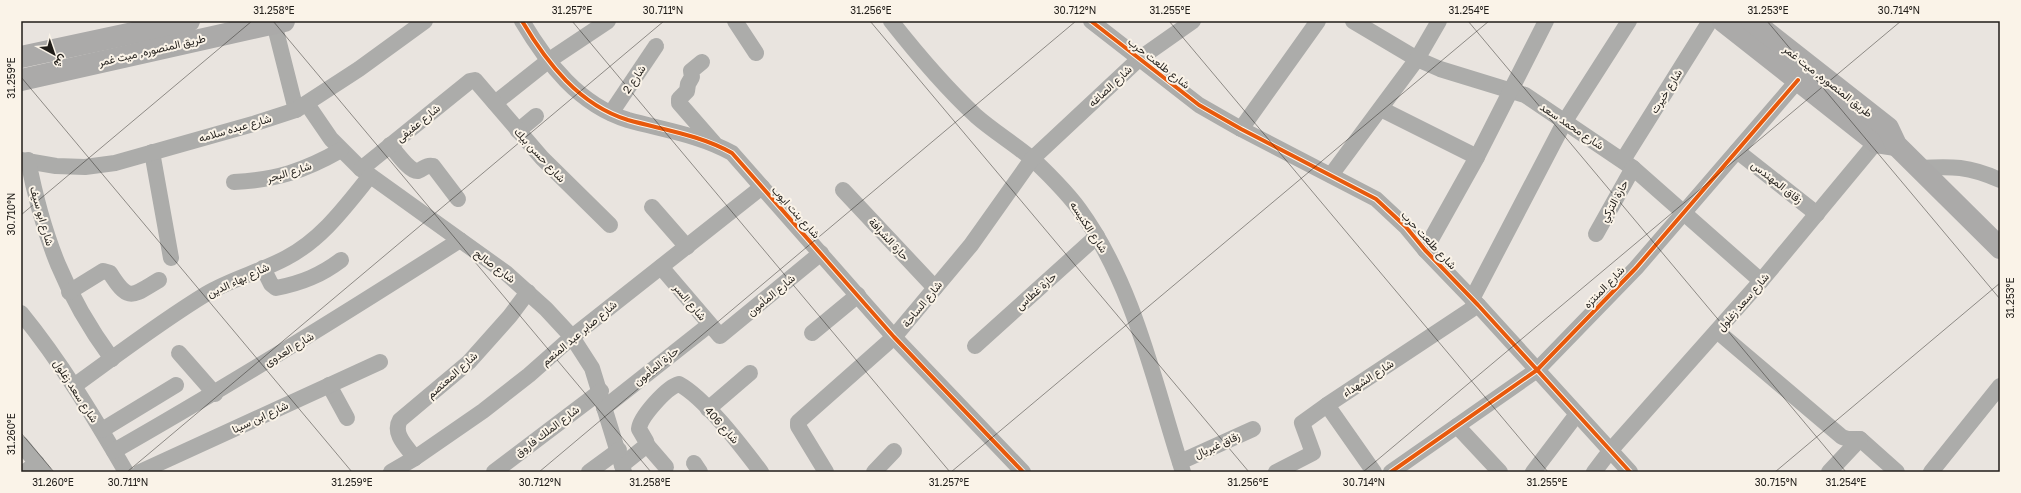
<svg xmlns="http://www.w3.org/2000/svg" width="2021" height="493" font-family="'Golos Text',Vazirmatn,sans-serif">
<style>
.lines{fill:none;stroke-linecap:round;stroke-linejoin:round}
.street{stroke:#acacaa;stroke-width:16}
.secondary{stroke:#abaaa9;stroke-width:22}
.cycleway-casing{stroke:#faf3e8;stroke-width:6}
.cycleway{stroke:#e8590c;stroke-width:4}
.ticks{fill:none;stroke:#201d19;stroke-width:1;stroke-opacity:0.45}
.labels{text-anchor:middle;stroke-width:4;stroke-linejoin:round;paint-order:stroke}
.street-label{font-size:11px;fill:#201d19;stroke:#faf3e8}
.neatline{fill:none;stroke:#201d19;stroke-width:1.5}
.ticks-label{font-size:10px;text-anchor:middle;fill:#201d19}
</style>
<rect width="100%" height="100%" fill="#e9e4df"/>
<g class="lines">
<!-- street -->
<g class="street">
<path d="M 522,21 C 547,63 579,105 628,120 C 664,130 700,135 732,153 L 894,337 L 1023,472"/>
<polyline points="735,21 756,53"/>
<path d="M 891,21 C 917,54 945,87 976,116 C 993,131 1013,143 1031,158 C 1044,169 1069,195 1079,209 C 1135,286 1154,383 1183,472"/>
<polyline points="1091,21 1199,105 1241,129 1376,199 1406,227 1425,250 1478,305 1630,472"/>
<polyline points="1353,21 1417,59 1440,69 1525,95 1633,168 1761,281"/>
<polyline points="274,23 296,110"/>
<polyline points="702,62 691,71 692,77 688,84 687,91 679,99 679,103 714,143"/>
<polyline points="495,103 548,61 608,21"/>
<polyline points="307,104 331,139 361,169 506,273 546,309 572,337 592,368 624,472"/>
<polyline points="1381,109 1477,157"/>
<polyline points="611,113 656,46"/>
<polyline points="1241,129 1318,21"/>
<polyline points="518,131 536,116"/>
<path d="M 390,145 C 395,151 411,173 418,171 C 424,169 426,164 433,166 L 458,199"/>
<polyline points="1737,151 1817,214"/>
<polyline points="152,152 171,258"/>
<polyline points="21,160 56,166 85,167 115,163 253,124 296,110 359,69 425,21"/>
<path d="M 28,160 C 43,237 65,295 112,359"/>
<polyline points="1623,160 1710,21"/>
<path d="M 1919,168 C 1952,166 1969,166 2000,180"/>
<polyline points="361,169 470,81 475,80 542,158 610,225"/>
<polyline points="1331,175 1417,59 1439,21"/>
<path d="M 234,182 C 276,180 304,171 341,150"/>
<polyline points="843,190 935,288"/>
<polyline points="652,207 687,247"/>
<polyline points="1596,234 1633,168"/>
<polyline points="1425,250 1477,157 1546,21"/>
<polyline points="661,267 720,336 821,253"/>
<path d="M 263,268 L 271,284 L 276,288 C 302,283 321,275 341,260"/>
<path d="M 69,292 L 103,271 L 110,273 C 129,303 132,296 159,280"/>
<polyline points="1472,299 1565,121 1629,21"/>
<path d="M 21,313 C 61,362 94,417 126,472"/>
<polyline points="1717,331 1842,437 1848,439 1860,439 1897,472"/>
<polyline points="812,333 858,295"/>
<polyline points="975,346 1097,236"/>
<polyline points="179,353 215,394"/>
<polyline points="329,385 347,418"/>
<path d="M 74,386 C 117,355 160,322 206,294 C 231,279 260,272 286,258 C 322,239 345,207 370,176"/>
<polyline points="604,408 709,325"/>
<polyline points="708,409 750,373"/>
<polyline points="1457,426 1500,472"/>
<polyline points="102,430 176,385"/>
<polyline points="21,444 44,472"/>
<polyline points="647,445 666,467"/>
<path d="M 114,451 C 232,384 346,313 460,240"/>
<path d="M 415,458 C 407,447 392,434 400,420 L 469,362 L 510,316 L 528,292"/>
<polyline points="1180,462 1253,429"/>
<polyline points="694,463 700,472"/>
<path d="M 622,465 L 647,445 L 646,441 L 639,429 C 640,417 667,387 679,384 C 705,398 742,447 761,472"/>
<polyline points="25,472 37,463"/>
<polyline points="140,472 380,362"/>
<polyline points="391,472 415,458 483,411 529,375 572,337 762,187"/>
<polyline points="494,472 601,391"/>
<polyline points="589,472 619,450"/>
<polyline points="826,472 798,426 798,422 894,337 971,245 1032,159 1139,59 1193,21"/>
<polyline points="874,472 894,451"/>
<polyline points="1276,472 1313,453 1302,423 1327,405"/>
<polyline points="1374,472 1327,405 1478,305"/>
<polyline points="1391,472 1537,370 1636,268 1798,80"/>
<polyline points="1533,472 1577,414"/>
<polyline points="1594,472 1610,451 1761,281 1883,134"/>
<polyline points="1829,472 1860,439"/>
<polyline points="1931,472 2000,386"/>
</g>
<!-- secondary -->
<g class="secondary">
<polyline points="1723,21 1876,142 1896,145"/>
<polyline points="1752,21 1888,128 1896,145 2000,248"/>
<polyline points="21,57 189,21"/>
<polyline points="21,80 284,21"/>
</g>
<defs>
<g id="cycleway">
<path d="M 522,21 C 547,63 579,105 628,120 C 664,130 700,135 732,153 L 894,337 L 1023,472"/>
<polyline points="1091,21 1199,105 1241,129 1376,199 1406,227 1425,250 1478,305 1630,472"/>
<polyline points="1391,472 1537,370 1636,268 1798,80"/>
</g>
</defs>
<!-- cycleway casing -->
<use href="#cycleway" class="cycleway-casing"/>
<!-- cycleway -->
<use href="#cycleway" class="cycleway"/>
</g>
<!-- ticks -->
<path class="ticks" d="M 273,21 L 651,472M 572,21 L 950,472M 870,21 L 1249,472M 1169,21 L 1548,472M 1468,21 L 1846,472M 1767,21 L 2000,299M 21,77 L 352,472M 21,215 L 252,21M 21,433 L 54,472M 127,472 L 664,21M 539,472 L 1076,21M 951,472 L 1489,21M 1363,472 L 1901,21M 1775,472 L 2000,283"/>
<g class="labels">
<!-- street labels -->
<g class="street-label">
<text transform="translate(152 50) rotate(-13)" y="4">طريق المنصوره, ميت غمر</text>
<text transform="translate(1159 63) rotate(38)" y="4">شارع طلعت حرب</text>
<text transform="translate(634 79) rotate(-56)" y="4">شارع 2</text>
<text transform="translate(1828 81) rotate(38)" y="4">طريق المنصوره, ميت غمر</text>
<text transform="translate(1110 86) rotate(-43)" y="4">شارع الصاغه</text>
<text transform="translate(1666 91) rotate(-58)" y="4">شارع خيرت</text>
<text transform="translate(418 123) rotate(-39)" y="4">شارع عفيفى</text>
<text transform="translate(1572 126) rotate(34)" y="4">شارع محمد سعد</text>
<text transform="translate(235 128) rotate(-16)" y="4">شارع عبده سلامه</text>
<text transform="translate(540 155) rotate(47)" y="4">شارع حسن بيك</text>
<text transform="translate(289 172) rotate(-17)" y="4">شارع البحر</text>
<text transform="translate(1777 182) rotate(38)" y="4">زقاق المهندس</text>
<text transform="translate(1614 201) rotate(-61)" y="4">حارة التركي</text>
<text transform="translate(796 212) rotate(48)" y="4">شارع بنت ايوب</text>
<text transform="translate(42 216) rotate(74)" y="4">شارع ابو سيف</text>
<text transform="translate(1089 227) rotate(57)" y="4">شارع الكنيسه</text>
<text transform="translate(889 239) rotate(47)" y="4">حارة الشرافة</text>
<text transform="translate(1429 240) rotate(47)" y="4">شارع طلعت حرب</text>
<text transform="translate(495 266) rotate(37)" y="4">شارع صالح</text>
<text transform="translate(238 280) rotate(-25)" y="4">شارع بهاء الدين</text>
<text transform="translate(1604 287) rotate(-46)" y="4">شارع المنتزه</text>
<text transform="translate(1036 291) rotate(-42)" y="4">حارة غطاس</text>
<text transform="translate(771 295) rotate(-40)" y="4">شارع المأمون</text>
<text transform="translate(690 302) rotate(50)" y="4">شارع السر</text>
<text transform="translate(1743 302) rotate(-49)" y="4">شارع سعد زغلول</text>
<text transform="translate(922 304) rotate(-51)" y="4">شارع الساحة</text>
<text transform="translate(579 333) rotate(-40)" y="4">شارع صابر عبد المنعم</text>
<text transform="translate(289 349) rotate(-31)" y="4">شارع العدوى</text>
<text transform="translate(656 366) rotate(-39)" y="4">حارة المأمون</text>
<text transform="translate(452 375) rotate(-42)" y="4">شارع المعتصم</text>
<text transform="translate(1368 378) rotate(-33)" y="4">شارع الشهداء</text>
<text transform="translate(76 391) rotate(57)" y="4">شارع سعد زغلول</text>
<text transform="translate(260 417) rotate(-25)" y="4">شارع ابن سينا</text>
<text transform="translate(722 425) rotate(48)" y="4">شارع 406</text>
<text transform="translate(547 431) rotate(-37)" y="4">شارع الملك فاروق</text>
<text transform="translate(1217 445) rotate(-24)" y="4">زقاق غبريال</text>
</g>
</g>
<!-- border -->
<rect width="2021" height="493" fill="none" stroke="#faf3e8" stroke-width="44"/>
<!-- north arrow -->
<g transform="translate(54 54) rotate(140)" stroke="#faf3e8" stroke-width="3" paint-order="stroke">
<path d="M0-3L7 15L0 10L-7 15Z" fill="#201d19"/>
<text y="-6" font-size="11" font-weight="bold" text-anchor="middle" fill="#201d19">ش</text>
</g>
<rect x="22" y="22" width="1977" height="449" class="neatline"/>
<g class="ticks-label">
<text x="274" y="14">31.258°E</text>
<text x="572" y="14">31.257°E</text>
<text x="663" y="14">30.711°N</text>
<text x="871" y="14">31.256°E</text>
<text x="1075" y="14">30.712°N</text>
<text x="1170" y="14">31.255°E</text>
<text x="1469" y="14">31.254°E</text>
<text x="1768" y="14">31.253°E</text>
<text x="1899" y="14">30.714°N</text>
<text transform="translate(11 78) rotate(-90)" y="4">31.259°E</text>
<text transform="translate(11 214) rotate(-90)" y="4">30.710°N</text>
<text transform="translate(2010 298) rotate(-90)" y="4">31.253°E</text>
<text transform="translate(11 434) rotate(-90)" y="4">31.260°E</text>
<text x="53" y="486">31.260°E</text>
<text x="128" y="486">30.711°N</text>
<text x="352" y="486">31.259°E</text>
<text x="540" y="486">30.712°N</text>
<text x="650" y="486">31.258°E</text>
<text x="949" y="486">31.257°E</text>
<text x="1248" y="486">31.256°E</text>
<text x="1364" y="486">30.714°N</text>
<text x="1547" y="486">31.255°E</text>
<text x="1776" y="486">30.715°N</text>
<text x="1846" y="486">31.254°E</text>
</g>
</svg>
